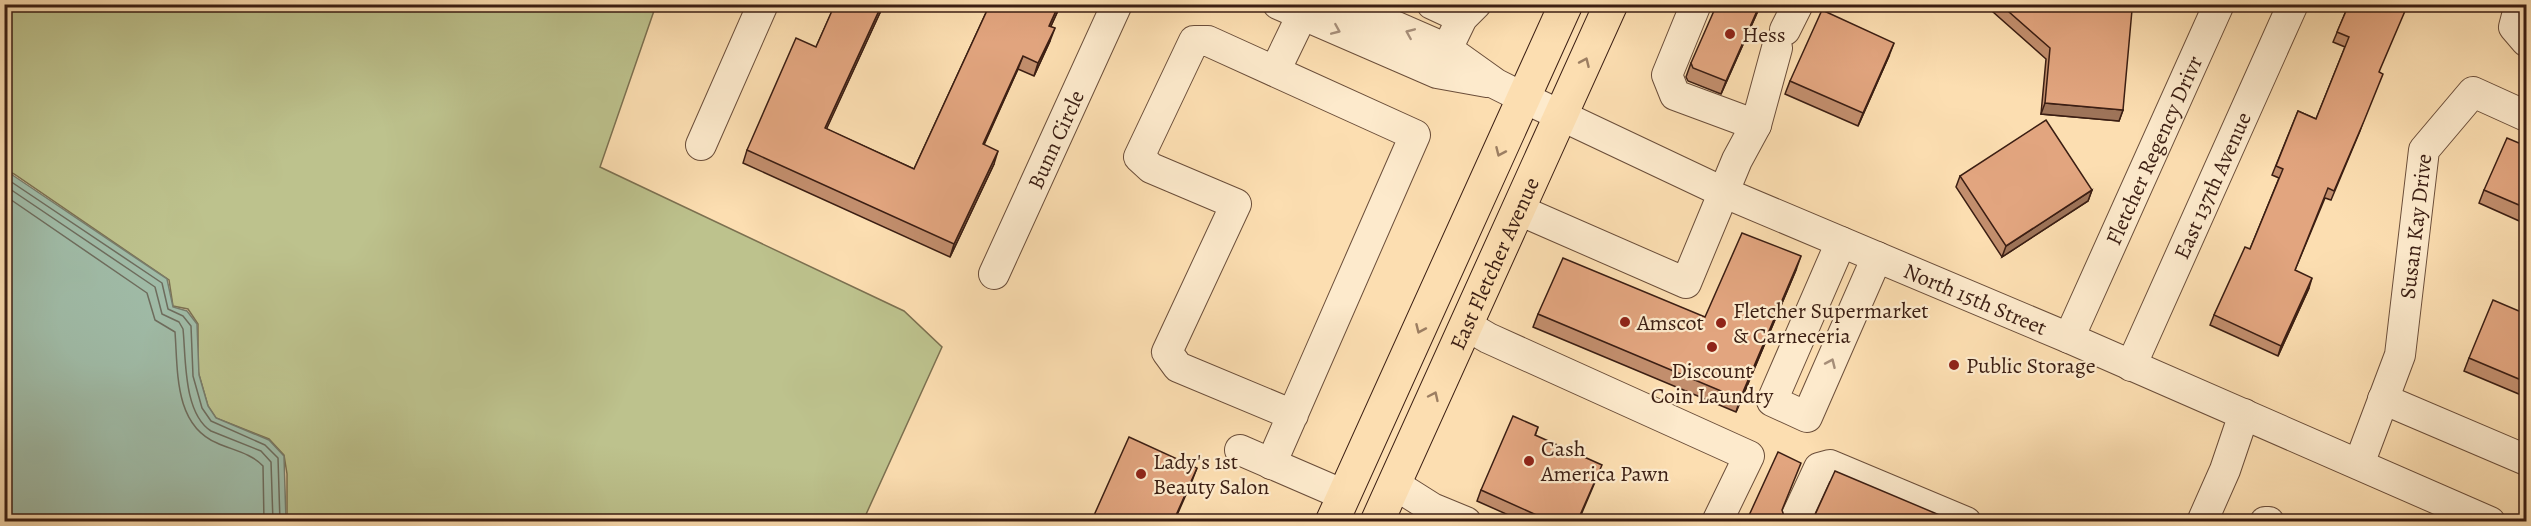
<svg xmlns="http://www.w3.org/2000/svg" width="2531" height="526" font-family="Alegreya,serif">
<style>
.green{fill:#bdc28d;stroke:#7c7050;stroke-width:1.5}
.water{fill:#a0bca8;stroke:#787d6c;stroke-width:1.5}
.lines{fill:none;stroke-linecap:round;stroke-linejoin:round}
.shore{stroke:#6e6d5e;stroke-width:1.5}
.minor-casing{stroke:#6b4e3a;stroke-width:32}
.major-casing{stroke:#3b1e13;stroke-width:35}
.minor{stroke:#fdeacc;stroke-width:30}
.major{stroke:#fcdeb1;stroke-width:33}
.wall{fill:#c28e6d;stroke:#3b1e13;stroke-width:1.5}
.shaded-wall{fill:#9e7459;stroke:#3b1e13;stroke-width:1.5}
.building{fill:#e2a57f;stroke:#3b1e13;stroke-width:1.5}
.oneway{stroke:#a68e79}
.oneway2{stroke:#9c7e62}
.poi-dot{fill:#8f2418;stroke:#fdeacc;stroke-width:2}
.labels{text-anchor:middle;stroke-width:4.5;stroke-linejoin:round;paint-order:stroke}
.poi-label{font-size:22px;fill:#3b1e13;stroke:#fdeacc;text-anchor:start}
.street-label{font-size:22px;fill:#3b1e13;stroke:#fdeacc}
</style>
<rect width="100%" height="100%" fill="#fcdeb1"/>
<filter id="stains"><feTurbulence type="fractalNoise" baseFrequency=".00333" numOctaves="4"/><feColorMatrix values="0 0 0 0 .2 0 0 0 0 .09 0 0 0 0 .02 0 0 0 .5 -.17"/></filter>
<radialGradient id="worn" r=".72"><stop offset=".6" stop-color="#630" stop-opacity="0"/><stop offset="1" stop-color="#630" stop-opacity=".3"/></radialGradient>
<!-- green -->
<polygon class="green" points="440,4 446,8 534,11 541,5 656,5 600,167 904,311 942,347 863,521 287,521 287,474 284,455 269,439 216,418 208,406 198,371 198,324 188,309 173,306 169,280 14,174 5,170 5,5"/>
<!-- water -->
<polygon class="water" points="5,170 167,279 173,307 187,311 197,324 199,375 208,406 216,418 269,440 284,456 286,521 5,521"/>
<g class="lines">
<!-- shore -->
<g class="shore">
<polyline points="4,177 162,283 168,309 183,316 191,326 193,376 202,408 211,421 265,445 278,458 280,522"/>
<path d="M 4,185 L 155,287 L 162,314 L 179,322 L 183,329 C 186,357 183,413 211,431 L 261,451 L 271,462 L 273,522"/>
<path d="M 4,195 L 147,293 L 155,320 L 175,332 C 178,371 174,425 217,443 C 232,450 251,453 263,466 L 264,522"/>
</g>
<defs>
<g id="minor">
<polyline points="1278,4 1437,73 1487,82"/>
<path id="s1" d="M 1344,4 L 1447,49 L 1496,84 L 1524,98 L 1725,193 L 2069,338 L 2490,522"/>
<polyline points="1432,4 1462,18"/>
<polyline points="1696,4 1667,75 1675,95 1756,125"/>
<polyline points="2520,4 2514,27 2526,41"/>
<polyline points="1785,30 1798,4"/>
<polyline points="1447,49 1462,18 1476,4"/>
<polyline points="1275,71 1302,15"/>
<polyline points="701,145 763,4"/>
<polyline points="1519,210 1686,283 1737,160 1756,125 1777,48"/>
<polyline points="1841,242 1772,401 1807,417 1877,257"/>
<path id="s2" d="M 994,274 L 1117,4"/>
<polyline points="1466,325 1488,338 1749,456 1717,522"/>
<path id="s3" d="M 2069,338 L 2219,4"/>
<path id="s4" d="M 2131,366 L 2293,4"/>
<polyline points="2383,399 2526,460"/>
<polyline points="1240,450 1344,495"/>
<polyline points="1271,464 1415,135 1208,41 1194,41 1139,157 1151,168 1236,204 1167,352 1178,367 1293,415"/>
<path id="s5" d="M 2359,464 L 2400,355 L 2424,150 L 2473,92 L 2526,116"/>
<polyline points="1394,484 1432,508 1466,522"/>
<polyline points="1794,522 1819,468 1830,465 1966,522"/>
<polyline points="2202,522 2225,470 2244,414"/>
<polyline points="2265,522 2269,522"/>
</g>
<g id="major">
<polyline points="1332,522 1566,4"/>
<path id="s6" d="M 1377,522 L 1611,4"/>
</g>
</defs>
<!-- minor casing -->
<use href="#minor" class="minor-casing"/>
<!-- major casing -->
<use href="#major" class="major-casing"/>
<!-- minor -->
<use href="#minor" class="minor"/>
<!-- major -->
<use href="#major" class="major"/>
</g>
<!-- wall -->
<g class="wall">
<polygon points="828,4 884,4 826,129 914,169 990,4 1061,4 1051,26 1050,41 1034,76 1018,69 984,145 994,164 950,257 743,163 747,150 816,47 834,7"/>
<polygon points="1761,4 1721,94 1688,81 1686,77 1691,63"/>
<polygon points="1984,4 2066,4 2123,110 2119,121 2041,114 2046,59"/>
<polygon points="2349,4 2380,73 2360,131 2331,200 2325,198 2295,270 2309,288 2278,356 2210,325 2214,315 2250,249 2279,178 2272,175 2298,111 2316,119 2345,47 2333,42"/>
<polygon points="1889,56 1858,126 1785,94 1790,81"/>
<polygon points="2526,146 2526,224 2479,203 2484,190"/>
<polygon points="1960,176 2092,190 2088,201 2002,257 1956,187"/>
<polygon points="1796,270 1736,412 1533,327 1538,314 1705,317"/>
<polygon points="2526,314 2526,397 2464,371 2469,358"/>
<polygon points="1538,427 1535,436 1598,475 1578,522 1524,522 1477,501 1481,490"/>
</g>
<!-- shaded-wall -->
<g class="shaded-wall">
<polygon points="882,4 884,4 821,141 825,128"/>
<polygon points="1059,4 1061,4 1045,39 1049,26"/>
<polygon points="1760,4 1761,4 1721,94 1726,81"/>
<polygon points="1055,28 1050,41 1034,76 1038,63"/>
<polygon points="1894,43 1889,56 1858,126 1863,113"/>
<polygon points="1023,56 1018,69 978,157 983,144"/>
<polygon points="2045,103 2123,110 2119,121 2041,114"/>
<polygon points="998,151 994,164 950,257 954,244"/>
<polygon points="2092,190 2088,201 2002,257 2006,246"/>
<polygon points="1801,256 1796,270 1736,412 1740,399"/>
<polygon points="2312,278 2309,288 2278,356 2281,346"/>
<polygon points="1197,468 1192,481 1174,522 1173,522"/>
</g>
<!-- building -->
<g class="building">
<polygon points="835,4 882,4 825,128 914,169 990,4 1059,4 1049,26 1055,28 1038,63 1023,56 983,144 998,151 954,244 747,150 796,38 816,47"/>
<polygon points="1717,4 1760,4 1726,81 1693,68 1691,63"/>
<polygon points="2000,4 2066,4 2132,10 2123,110 2045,103 2050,48"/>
<polygon points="2349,4 2408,4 2379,72 2383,74 2364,121 2334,191 2328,188 2295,270 2312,278 2281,346 2214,315 2245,247 2250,249 2283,169 2276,166 2298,111 2316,119 2349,37 2337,32"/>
<polygon points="1822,10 1894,43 1863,113 1790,81"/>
<polygon points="2046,120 2092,190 2006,246 1960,176"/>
<polygon points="2507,138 2526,146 2526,208 2484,190"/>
<polygon points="1742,233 1801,256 1740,399 1538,314 1563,258 1705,317"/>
<polygon points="2493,300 2526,314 2526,382 2469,358"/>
<polygon points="1513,416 1538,427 1535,435 1602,465 1577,522 1552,522 1481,490"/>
<polygon points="1129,437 1197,468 1173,522 1091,522"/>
<polygon points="1778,452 1801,463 1782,510 1785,519 1788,522 1746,522"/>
<polygon points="1835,471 1956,522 1810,522 1814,517"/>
</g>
<!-- one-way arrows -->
<defs><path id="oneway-chevron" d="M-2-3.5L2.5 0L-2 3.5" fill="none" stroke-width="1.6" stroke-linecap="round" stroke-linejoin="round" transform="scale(1.5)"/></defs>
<g class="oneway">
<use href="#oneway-chevron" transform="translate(1336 30) rotate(23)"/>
<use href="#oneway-chevron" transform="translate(1410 33) rotate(-157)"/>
<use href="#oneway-chevron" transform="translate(1831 363) rotate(-66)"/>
</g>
<g class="oneway2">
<use href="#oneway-chevron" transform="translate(1585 62) rotate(-66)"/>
<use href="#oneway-chevron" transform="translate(1500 152) rotate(114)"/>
<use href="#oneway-chevron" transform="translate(1420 329) rotate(114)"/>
<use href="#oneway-chevron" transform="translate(1434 396) rotate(-65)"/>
</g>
<!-- markers -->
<g class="poi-dot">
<circle cx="1730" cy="34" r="6"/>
<circle cx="1625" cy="322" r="6"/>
<circle cx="1721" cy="323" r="6"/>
<circle cx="1712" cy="347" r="6"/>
<circle cx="1954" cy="365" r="6"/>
<circle cx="1529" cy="461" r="6"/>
<circle cx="1141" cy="474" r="6"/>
</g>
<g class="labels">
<!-- poi labels -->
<g class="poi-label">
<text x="1742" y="42">Hess</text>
<text x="1733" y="318">Fletcher Supermarket<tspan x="1733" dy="25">&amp; Carneceria</tspan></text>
<text x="1637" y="330">Amscot</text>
<text x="1966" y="373">Public Storage</text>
<text x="1712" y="378" text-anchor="middle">Discount<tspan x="1712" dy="25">Coin Laundry</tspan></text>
<text x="1541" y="456">Cash<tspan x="1541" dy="25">America Pawn</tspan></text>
<text x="1153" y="469">Lady's 1st<tspan x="1153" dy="25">Beauty Salon</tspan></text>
</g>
<!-- street labels -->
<g class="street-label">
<text dy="8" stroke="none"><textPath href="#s2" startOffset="148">Bunn Circle</textPath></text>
<text dy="8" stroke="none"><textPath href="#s3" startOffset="206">Fletcher Regency Drivr</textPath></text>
<text dy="8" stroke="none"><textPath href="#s4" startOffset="198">East 137th Avenue</textPath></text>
<text dy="8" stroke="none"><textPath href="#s5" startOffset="246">Susan Kay Drive</textPath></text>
<text dy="8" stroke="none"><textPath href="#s6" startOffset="284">East Fletcher Avenue</textPath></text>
<text dy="8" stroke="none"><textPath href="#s1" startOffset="698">North 15th Street</textPath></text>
</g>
</g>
<!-- margin -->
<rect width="2531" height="526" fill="none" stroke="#fcdeb1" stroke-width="24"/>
<rect x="6" y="6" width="2519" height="514" fill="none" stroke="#3b1e13" stroke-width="3"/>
<rect x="12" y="12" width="2507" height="502" fill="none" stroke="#3b1e13" stroke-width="1.5"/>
<rect width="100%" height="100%" filter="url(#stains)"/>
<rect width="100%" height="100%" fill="url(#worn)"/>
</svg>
